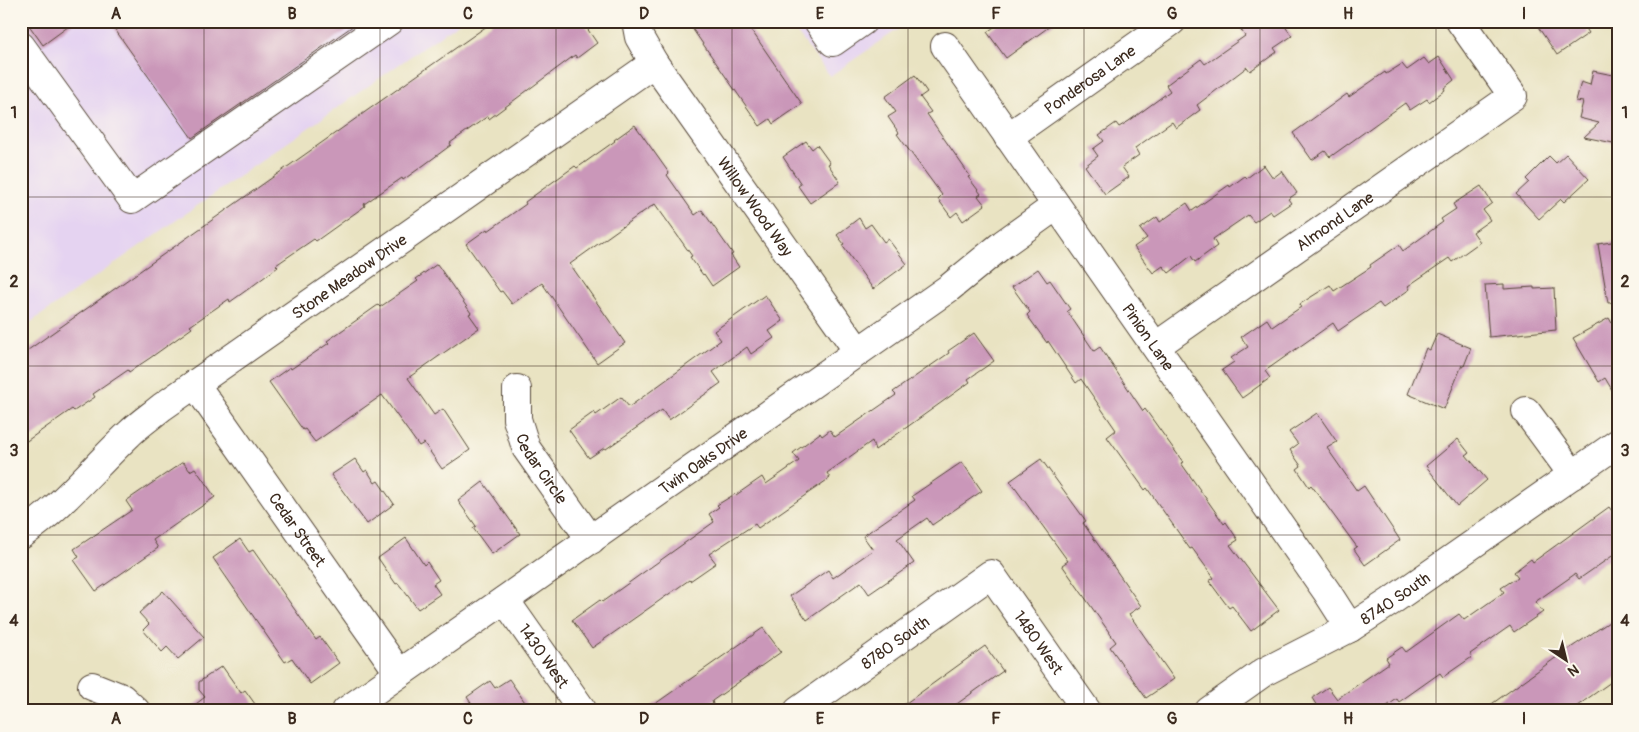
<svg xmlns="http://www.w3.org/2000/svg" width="1639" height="732" font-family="Pangolin,sans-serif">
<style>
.built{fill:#e5d3f1}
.building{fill:#ca97b9}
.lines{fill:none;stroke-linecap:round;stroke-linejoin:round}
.minor-casing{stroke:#554637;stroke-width:30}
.minor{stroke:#fff;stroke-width:28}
.grid{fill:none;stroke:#3b2a1e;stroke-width:1;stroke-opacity:0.55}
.labels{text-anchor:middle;stroke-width:5;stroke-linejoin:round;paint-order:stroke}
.street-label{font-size:16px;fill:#3b2a1e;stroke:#fbf7ec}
.neatline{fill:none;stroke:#3b2a1e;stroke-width:2}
.grid-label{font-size:16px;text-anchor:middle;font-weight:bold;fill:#3b2a1e}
</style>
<rect width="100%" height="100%" fill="#fbf7ec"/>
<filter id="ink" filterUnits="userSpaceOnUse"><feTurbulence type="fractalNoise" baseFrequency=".02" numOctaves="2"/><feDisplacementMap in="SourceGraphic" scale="10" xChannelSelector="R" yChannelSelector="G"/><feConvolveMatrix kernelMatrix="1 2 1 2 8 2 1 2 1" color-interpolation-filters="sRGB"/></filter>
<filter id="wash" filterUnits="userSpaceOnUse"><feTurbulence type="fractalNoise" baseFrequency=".0096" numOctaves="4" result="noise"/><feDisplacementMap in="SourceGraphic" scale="20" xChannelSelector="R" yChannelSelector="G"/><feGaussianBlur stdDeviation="1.12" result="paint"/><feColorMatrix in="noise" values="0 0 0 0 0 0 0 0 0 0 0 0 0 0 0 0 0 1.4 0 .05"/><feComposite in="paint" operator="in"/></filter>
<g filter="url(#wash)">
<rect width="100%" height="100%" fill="#e9e3c2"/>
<!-- built -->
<g class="built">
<polygon points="21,21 461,21 21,329"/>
<polygon points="788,21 910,21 830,76"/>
</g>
<g id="blocks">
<!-- building -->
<g class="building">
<polygon points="26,21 76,21 43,45"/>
<polygon points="109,21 360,21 192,138"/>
<polygon points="494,21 582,21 597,43 577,58 575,55 489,119 488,116 450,143 451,145 424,165 403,180 402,178 364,204 365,206 316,241 314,239 276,265 278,267 251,287 230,302 229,299 190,326 192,328 150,358 129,372 128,370 93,394 95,397 74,411 72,409 21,445 21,355"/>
<polygon points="687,21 745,21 802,104 773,124 770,119 760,126"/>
<polygon points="1003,21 1057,21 1006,58 987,32"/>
<polygon points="1250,21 1281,21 1292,36 1274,48 1277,52 1250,71 1247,67 1197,105 1200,110 1176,128 1172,122 1135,148 1139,155 1122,167 1129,177 1105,194 1085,166 1098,156 1093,149 1104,141 1099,135 1116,123 1119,127 1129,121 1170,91 1166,85 1201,59 1205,64 1245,36 1240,28"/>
<polygon points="1534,21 1581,21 1589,33 1557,55"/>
<polygon points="1439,57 1454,80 1444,88 1445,90 1429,102 1427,99 1410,110 1405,103 1330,157 1325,151 1312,160 1293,133 1347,94 1349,97 1385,72 1386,74 1402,64 1407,70 1424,58 1429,64"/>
<polygon points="1593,71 1618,76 1618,144 1584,137 1599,123 1579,118 1583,102 1576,101 1581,82 1590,85"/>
<polygon points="915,75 927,92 920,97 931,112 927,114 970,176 968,177 981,194 978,196 985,205 963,221 957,212 951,217 938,199 942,195 897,134 899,133 888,117 896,112 885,97"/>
<polygon points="635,125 669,173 667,175 695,215 702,210 733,254 731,255 739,267 712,286 704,274 703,275 690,257 692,256 655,204 640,214 570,264 625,343 597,363 542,283 512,304 502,291 500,292 466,244 487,229 488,231 526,204 525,202 575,166 577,168 615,141 614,140"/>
<polygon points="806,141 812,149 817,145 830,163 828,164 840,182 810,203 798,186 801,184 783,157"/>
<polygon points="1566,154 1589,179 1564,202 1561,199 1539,219 1516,194 1529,182 1526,179 1549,156 1556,163"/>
<polygon points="1264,165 1273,178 1282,171 1297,193 1288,199 1291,203 1273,215 1270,211 1254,222 1248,215 1213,239 1217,246 1195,262 1191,256 1169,273 1163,266 1153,273 1134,247 1147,238 1140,229 1157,217 1160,222 1187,203 1192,211 1229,185 1230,187 1245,176 1247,178"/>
<polygon points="1481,186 1492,203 1483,210 1490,220 1473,232 1480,242 1452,262 1449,258 1408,286 1410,289 1383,308 1379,303 1338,331 1333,323 1265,371 1270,378 1242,398 1222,370 1234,362 1231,358 1248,347 1241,337 1267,319 1272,327 1301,307 1300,304 1330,285 1334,291 1371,267 1370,265 1399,245 1403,251 1443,222 1441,219 1456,209 1453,204"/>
<polygon points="859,218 865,228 871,224 884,242 888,239 907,264 873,289 842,245 844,244 837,235"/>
<polygon points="1618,241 1618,302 1608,303 1598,244"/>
<polygon points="437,264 471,313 469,314 479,328 408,378 434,415 443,409 470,450 442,469 424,443 419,446 382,395 315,442 305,429 303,430 269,382 290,367 291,369 329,343 327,341 378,305 380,307 418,281 416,279"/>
<polygon points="1038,269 1047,282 1050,280 1070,309 1067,311 1094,351 1100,347 1143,411 1145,409 1183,462 1181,463 1224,524 1226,522 1238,540 1230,545 1279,610 1251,631 1232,606 1229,608 1209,581 1214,578 1192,548 1190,549 1147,488 1145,490 1107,437 1116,430 1081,379 1076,383 1048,341 1047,343 1027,315 1030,312 1012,287"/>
<polygon points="1504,284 1504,289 1534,287 1534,289 1554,288 1556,330 1489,337 1485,285"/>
<polygon points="765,295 783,321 769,331 774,338 751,354 747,347 713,372 721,383 669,420 662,410 606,449 604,448 589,458 569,430 594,412 596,415 621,397 629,407 721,340 714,331"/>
<polygon points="1609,318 1618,334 1618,400 1605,378 1599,382 1573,338"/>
<polygon points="974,333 994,361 968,379 970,382 875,450 872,441 827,473 830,478 758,528 755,524 709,554 716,563 690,581 689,580 592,648 572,620 600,600 602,602 714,522 709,514 719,507 717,505 735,494 736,495 762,477 766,484 799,461 793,453 820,433 822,436 830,430 835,437 896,395 893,392 949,353 948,351"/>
<polygon points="1437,334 1471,348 1464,366 1462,365 1444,409 1408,394 1426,348 1430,350"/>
<polygon points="1317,413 1337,442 1327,448 1357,491 1364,486 1400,540 1365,565 1354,549 1357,547 1318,494 1311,485 1309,487 1297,469 1301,466 1290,450 1298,444 1289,432"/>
<polygon points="1458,439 1469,453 1466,455 1487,480 1457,506 1426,466"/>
<polygon points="355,459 364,472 367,470 375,483 378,481 394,504 367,524 331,475"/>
<polygon points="1041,459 1086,521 1083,523 1141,606 1129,614 1174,679 1146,698 1110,647 1116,642 1062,565 1068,561 1010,481"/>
<polygon points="183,462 190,471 195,468 215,497 153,540 158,548 96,591 74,560 79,557 74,549 132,510 126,501"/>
<polygon points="962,462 982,491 932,525 927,518 897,539 914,563 869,594 861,582 807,620 790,596 828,570 833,578 873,550 863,536 915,500 912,496"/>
<polygon points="483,482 520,534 492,554 473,528 476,526 458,501"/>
<polygon points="1609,507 1618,519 1618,552 1579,579 1575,574 1535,602 1543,612 1514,632 1510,626 1470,654 1472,657 1443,677 1440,673 1399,702 1397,699 1380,711 1320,711 1312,698 1328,687 1337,699 1389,663 1386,658 1402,647 1406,652 1459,614 1464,620 1504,592 1501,588 1518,577 1514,572 1531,559 1533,562"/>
<polygon points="406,538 424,565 427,562 439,580 433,584 440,594 418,609 398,583 396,584 378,558"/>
<polygon points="240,539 249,552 253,550 316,640 320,637 339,663 310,684 292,658 285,662 213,558"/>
<polygon points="163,591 204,637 178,659 167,647 162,652 143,630 149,624 139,613"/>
<polygon points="1618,616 1618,677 1570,711 1482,711 1554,659"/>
<polygon points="763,628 781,652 712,701 713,704 703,711 645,711"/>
<polygon points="985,646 1003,671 947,711 895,711"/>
<polygon points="222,666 241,693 245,690 260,711 187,711 205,697 199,690 199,682"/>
<polygon points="509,679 531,711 476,711 467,697 490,681 495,688"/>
</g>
</g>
</g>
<g filter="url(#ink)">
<use href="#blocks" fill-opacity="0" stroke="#554637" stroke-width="1"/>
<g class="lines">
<defs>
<g id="minor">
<path id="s1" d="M 636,21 L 639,37 L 654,63 L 858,351"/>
<polyline points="818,21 833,42 863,21"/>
<polyline points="21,46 132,199 389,21"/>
<path id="s2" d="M 945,46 L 1327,592 L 1350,628"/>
<path id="s3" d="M 1008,137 L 1172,21"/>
<path id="s4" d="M 1156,346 L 1513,96 L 1460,21"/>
<path id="s5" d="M 195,384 L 399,673"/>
<path id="s6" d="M 517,389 L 517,419 L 526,448 L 591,540"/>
<polyline points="1526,411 1573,475"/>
<path id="s7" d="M 21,535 C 62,507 93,468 129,434 C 139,424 151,416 162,407 L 654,63"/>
<path id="s8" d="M 505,600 L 583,711"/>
<polyline points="92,686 122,698 136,711"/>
<path id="s9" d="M 346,711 L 949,288 L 1003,244 L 1056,206"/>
<path id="s10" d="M 798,711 L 991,574 L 1087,711"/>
<path id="s11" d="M 1209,711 L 1264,672 L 1350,628 L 1390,602 L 1618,443"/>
</g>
</defs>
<!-- minor casing -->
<use href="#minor" class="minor-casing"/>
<!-- minor -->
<use href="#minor" class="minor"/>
</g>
</g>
<!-- grid -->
<path class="grid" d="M 204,21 L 204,711M 380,21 L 380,711M 556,21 L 556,711M 732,21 L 732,711M 908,21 L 908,711M 1084,21 L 1084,711M 1260,21 L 1260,711M 1436,21 L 1436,711M 21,197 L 1618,197M 21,366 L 1618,366M 21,535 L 1618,535"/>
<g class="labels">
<!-- street labels -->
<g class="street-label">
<text dy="6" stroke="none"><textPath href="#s3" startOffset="100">Ponderosa Lane</textPath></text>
<text dy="6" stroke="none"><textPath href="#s1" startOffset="222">Willow Wood Way</textPath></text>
<text dy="6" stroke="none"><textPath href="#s4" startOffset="218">Almond Lane</textPath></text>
<text dy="6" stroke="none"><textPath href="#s7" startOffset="419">Stone Meadow Drive</textPath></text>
<text dy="6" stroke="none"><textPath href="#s2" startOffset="355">Pinion Lane</textPath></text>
<text dy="6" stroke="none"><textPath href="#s9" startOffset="436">Twin Oaks Drive</textPath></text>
<text dy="6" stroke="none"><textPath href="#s6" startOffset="86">Cedar Circle</textPath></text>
<text dy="6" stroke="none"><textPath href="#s5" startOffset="178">Cedar Street</textPath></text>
<text dy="6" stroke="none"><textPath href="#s11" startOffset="218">8740 South</textPath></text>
<text dy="6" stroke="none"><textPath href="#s10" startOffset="119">8780 South</textPath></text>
<text dy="6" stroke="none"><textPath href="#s10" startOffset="320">1480 West</textPath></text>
<text dy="6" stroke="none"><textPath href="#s8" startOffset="68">1430 West</textPath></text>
</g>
</g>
<!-- margin -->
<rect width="1639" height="732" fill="none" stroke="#fbf7ec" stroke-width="55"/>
<!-- north arrow -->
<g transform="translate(1566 660) rotate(145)" stroke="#fbf7ec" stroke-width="4" paint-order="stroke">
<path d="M0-4L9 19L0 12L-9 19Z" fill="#3b2a1e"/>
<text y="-8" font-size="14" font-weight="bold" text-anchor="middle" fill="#3b2a1e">N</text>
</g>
<rect x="28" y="28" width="1584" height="676" class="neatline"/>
<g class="grid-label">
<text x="116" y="19">A</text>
<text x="292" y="19">B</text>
<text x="468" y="19">C</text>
<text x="644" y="19">D</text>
<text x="820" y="19">E</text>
<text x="996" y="19">F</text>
<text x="1172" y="19">G</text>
<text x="1348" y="19">H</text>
<text x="1524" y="19">I</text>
<text x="14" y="118">1</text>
<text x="1625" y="118">1</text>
<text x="14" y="287">2</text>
<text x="1625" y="287">2</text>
<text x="14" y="456">3</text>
<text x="1625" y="456">3</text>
<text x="14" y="626">4</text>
<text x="1625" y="626">4</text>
<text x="116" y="724">A</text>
<text x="292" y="724">B</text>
<text x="468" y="724">C</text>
<text x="644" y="724">D</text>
<text x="820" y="724">E</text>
<text x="996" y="724">F</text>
<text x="1172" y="724">G</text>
<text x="1348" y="724">H</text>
<text x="1524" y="724">I</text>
</g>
</svg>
